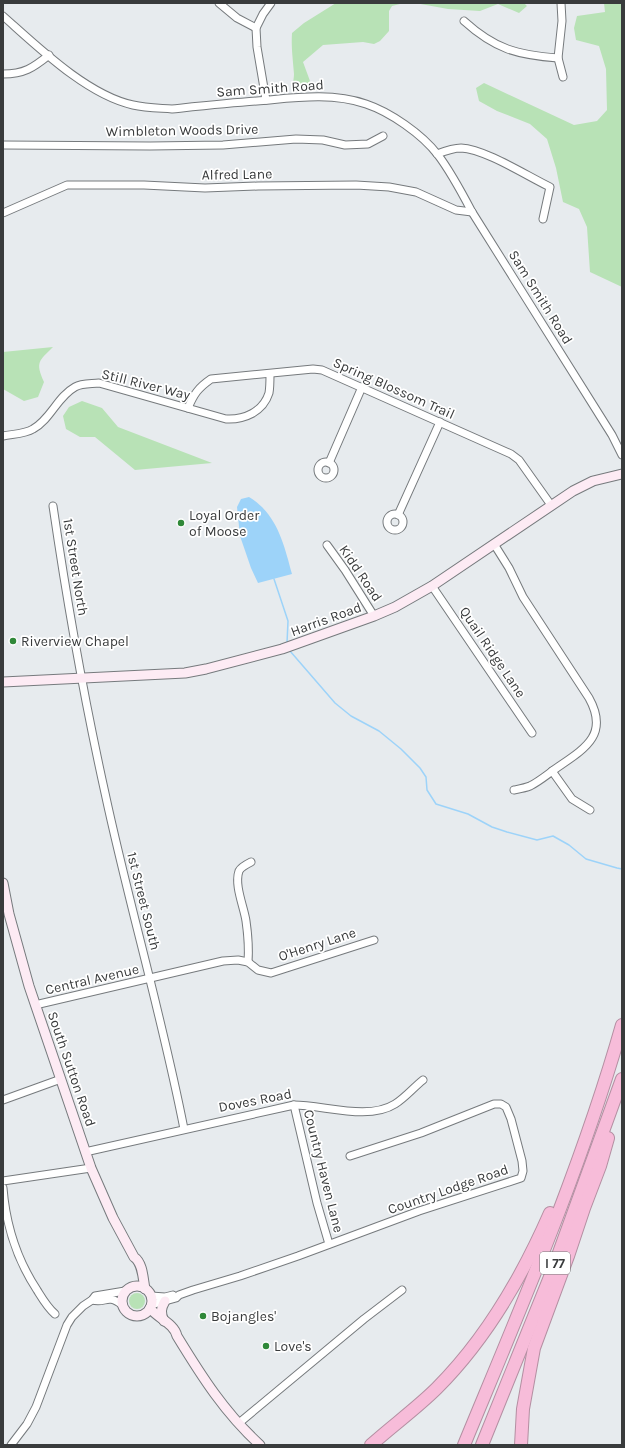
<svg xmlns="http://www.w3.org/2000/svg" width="625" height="1448" font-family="Karla,sans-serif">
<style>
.green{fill:#b8e2b6}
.water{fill:#9dd3f9}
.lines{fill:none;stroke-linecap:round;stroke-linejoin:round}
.stream{stroke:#9dd3f9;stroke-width:1.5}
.street-casing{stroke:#767a7d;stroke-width:9}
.secondary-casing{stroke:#767a7d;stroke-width:11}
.highway-casing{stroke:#b48fa2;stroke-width:14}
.street{stroke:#fff;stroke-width:7}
.secondary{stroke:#fdebf4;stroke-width:9}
.highway{stroke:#f7bcd9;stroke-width:12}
.poi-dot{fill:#2f8838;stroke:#fff;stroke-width:1.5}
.labels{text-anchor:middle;stroke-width:3.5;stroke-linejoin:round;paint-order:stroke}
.shield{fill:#fff;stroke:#747676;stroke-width:1}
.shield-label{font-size:13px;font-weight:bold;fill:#393b3c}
.street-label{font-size:14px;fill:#393b3c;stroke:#fff}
.poi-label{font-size:14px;fill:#393b3c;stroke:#fff;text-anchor:start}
</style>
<rect width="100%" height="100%" fill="#e7ebee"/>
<!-- green -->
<g class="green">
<path d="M 336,3 L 404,3 L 392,6 L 389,11 L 389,31 L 380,41 L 374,44 L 363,42 L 323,45 L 303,62 L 310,81 L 306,87 L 294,89 C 292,84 294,79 294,74 C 293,60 291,47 292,33 L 304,23 Z"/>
<polygon points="415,3 524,3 527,6 519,13 498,4 480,11 448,9"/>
<polygon points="604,3 622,3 622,287 590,272 587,227 579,209 563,202 556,168 547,139 530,124 497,111 479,101 476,88 484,83 574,125 597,121 607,110 606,69 599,46 576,40 574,28 577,16 605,12"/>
<path d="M 53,347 C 39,361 35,362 44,382 L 38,397 L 24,401 L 3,389 L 3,352 Z"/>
<polygon points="82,401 102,408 118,427 212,463 135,470 95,437 80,437 66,429 63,416 69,407"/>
<circle cx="137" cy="1301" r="8"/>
</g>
<!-- water -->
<path class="water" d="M 249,497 C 277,514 284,544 292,574 L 258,583 L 251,568 L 240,536 L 237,507 L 241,499 Z"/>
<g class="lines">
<!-- stream -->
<g class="stream">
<polyline points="274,579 288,621 287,643"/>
<polyline points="290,651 335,703 351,716 379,731 401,749 420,768 426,777 427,790 436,804 468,814 492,827 507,832 537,840 553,836 569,845 586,859 617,868 622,869"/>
</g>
<defs>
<g id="street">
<polyline points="219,3 237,18 256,28"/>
<polyline points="561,3 562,21 558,58 563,77"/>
<path d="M 3,16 C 38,47 87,95 133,105 C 146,108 159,108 172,109 C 201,106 229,103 257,101 C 293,98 331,92 366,104 C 390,112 422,134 438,155 C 451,172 462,193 472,212 L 612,435 L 622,455"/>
<path d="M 464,21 C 495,49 517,55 558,58"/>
<path d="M 3,74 C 24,74 33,68 49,55"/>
<polyline points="266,100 257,47 256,28 263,14 271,3"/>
<polyline points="3,145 150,146 223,145 296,139 323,140 345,145 368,144 383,136"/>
<path d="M 437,154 C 445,151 453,148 461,148 C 485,149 527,176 550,187 L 543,219"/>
<polyline points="3,213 67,185 144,185 205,188 258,186 356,185 389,187 416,192 456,210 472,212"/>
<path d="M 188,408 C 194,394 198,388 211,379 L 313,369 L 322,370 L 511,454 L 519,460 L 551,505"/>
<path d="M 3,436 C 13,434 25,434 33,429 C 51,419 57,397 75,387 C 82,383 91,384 99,383 L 226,419 C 244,420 263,412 269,393 C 270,387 270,380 270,374"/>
<circle cx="326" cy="470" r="8"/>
<polyline points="329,463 362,387"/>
<path d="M 53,506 C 67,602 84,698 105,793 C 129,905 162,1016 184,1129"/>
<circle cx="395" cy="522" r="8"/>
<polyline points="398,515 440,422"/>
<path d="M 494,544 L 509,568 L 523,597 L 589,698 C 609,734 586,748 558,767 C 549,773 540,781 530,786 C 525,788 519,789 514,790"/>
<polyline points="327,545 345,570 374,616"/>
<polyline points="432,586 532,733"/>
<polyline points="552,771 572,799 590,810"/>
<path d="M 248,962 C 249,948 248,935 246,921 C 244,907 234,885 239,871 C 241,867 247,864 251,862"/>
<polyline points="35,1005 223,961 238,960 248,962 258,970 271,973 374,940"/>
<polyline points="3,1100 61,1079"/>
<polyline points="294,1105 317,1203 329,1244"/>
<path d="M 85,1152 L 294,1105 C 324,1105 368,1121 395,1104 C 405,1098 414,1087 423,1080"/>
<polyline points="3,1181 91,1168"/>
<path d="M 3,1188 C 6,1226 16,1258 37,1290 C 42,1298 47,1307 55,1314"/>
<polyline points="151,1296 165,1297 173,1295"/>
<path d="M 92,1300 C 106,1304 107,1293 122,1305"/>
<polyline points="151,1305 176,1298 179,1295 193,1290 240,1276 298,1256 419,1211 521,1178 523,1171 522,1161 511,1119 506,1107 501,1104 494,1104 421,1133 350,1156"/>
<polyline points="239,1423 364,1319 402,1290"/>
<polyline points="11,1445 27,1424 36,1407 67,1325 72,1317 83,1306 92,1300 95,1296 125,1291"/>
</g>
<g id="secondary">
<polyline points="3,682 185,673 206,669 282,649 374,616 395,607 432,586 573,491 593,481 622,474"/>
<path d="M 3,883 L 9,914 L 29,986 L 91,1168 L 113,1218 L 134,1257 C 143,1263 143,1279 145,1289"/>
<circle cx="137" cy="1301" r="15"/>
<path d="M 150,1308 C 157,1318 174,1323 177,1336 C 202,1377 225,1413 260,1445"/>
<path d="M 164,1321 C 160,1313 161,1308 165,1301"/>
</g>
<g id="highway">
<path d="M 371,1445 C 392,1426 417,1408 437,1388 C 487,1338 522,1277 550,1213"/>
<path d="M 464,1445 C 521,1307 581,1169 622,1025"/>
<polyline points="482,1445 552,1272 622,1079"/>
<polyline points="521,1445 523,1409 534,1348 568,1256 584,1208 600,1166 608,1138"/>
</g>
</defs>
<!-- street casing -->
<use href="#street" class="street-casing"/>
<!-- secondary casing -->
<use href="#secondary" class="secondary-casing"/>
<!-- highway casing -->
<use href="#highway" class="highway-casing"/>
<!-- street -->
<use href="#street" class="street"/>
<!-- secondary -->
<use href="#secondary" class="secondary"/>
<!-- highway -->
<use href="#highway" class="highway"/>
</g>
<!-- markers -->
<g class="poi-dot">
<circle cx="181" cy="523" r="4"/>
<circle cx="13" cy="641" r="4"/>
<circle cx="203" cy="1316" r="4"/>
<circle cx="266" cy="1346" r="4"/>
</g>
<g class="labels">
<!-- shield labels -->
<rect class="shield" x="540" y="1252" width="30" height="22" rx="3"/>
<g class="shield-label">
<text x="555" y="1268">I 77</text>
</g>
<!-- street labels -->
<g class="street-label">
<text transform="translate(270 88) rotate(-4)" y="5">Sam Smith Road</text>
<text transform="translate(182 130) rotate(-1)" y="5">Wimbleton Woods Drive</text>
<text transform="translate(237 174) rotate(-1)" y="5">Alfred Lane</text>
<text transform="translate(541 297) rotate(58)" y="5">Sam Smith Road</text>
<text transform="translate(146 384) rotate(14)" y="5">Still River Way</text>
<text transform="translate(394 388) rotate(24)" y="5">Spring Blossom Trail</text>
<text transform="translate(76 567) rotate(81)" y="5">1st Street North</text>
<text transform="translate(361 573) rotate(56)" y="5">Kidd Road</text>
<text transform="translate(326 619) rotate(-20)" y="5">Harris Road</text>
<text transform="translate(493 652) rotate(56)" y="5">Quail Ridge Lane</text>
<text transform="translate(144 901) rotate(76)" y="5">1st Street South</text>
<text transform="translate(317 944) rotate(-18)" y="5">O'Henry Lane</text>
<text transform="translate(92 979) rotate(-13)" y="5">Central Avenue</text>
<text transform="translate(72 1069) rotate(71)" y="5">South Sutton Road</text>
<text transform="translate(255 1100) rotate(-11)" y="5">Doves Road</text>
<text transform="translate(324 1171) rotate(76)" y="5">Country Haven Lane</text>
<text transform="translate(448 1189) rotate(-19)" y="5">Country Lodge Road</text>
</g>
<!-- poi labels -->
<g class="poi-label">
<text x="189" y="520">Loyal Order<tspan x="189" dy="16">of Moose</tspan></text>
<text x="21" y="646">Riverview Chapel</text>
<text x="211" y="1321">Bojangles'</text>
<text x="274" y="1351">Love's</text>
</g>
</g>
<!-- border -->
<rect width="625" height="1448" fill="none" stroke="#393b3c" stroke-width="8"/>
</svg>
